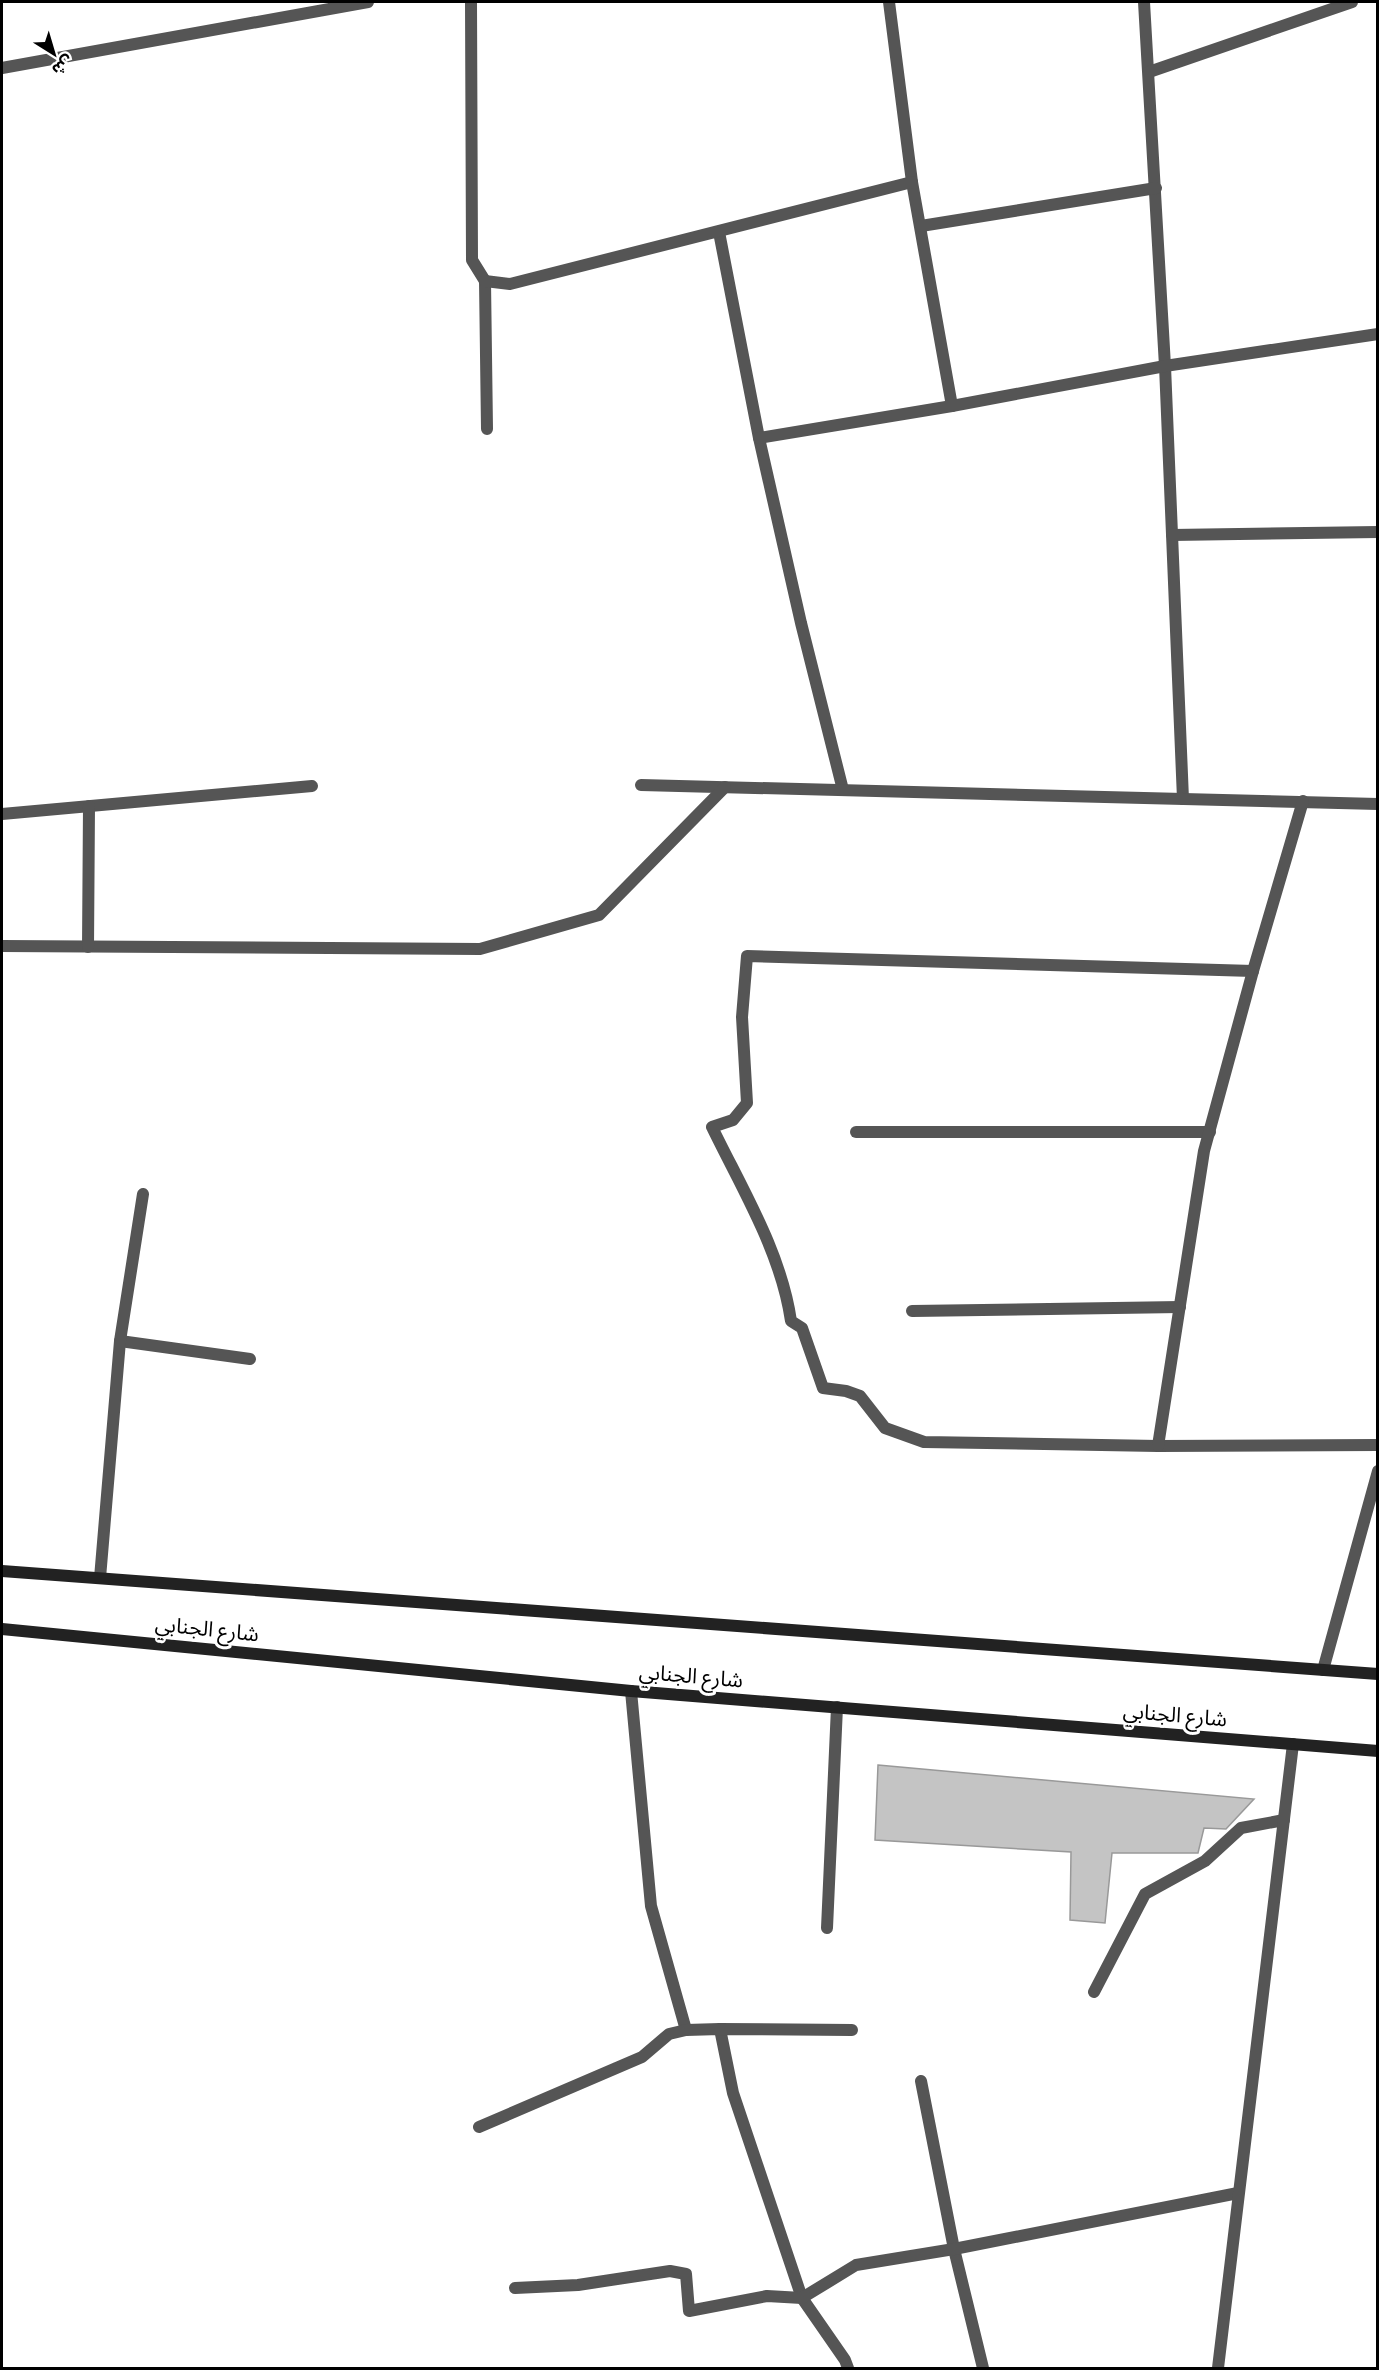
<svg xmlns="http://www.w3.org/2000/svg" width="1379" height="2370" font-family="Karla,'Noto Sans Arabic',sans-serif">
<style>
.building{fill:#c4c4c4;stroke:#999;stroke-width:1.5}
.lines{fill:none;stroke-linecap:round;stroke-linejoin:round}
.lane{stroke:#555;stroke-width:12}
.street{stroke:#555;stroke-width:12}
.secondary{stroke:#222;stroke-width:12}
.labels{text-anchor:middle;stroke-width:6;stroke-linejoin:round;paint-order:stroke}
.street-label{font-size:21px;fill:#000;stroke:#fff}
</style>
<rect width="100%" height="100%" fill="#fff"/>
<!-- building -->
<polygon class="building" points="878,1765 1254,1799 1226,1829 1204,1828 1198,1853 1112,1853 1105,1923 1070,1920 1071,1852 875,1840"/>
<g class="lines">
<!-- lane -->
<g class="lane">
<polyline points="827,1928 837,1707"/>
<polyline points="1094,1992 1145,1894 1205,1861 1241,1828 1284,1820"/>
</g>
<!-- street -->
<g class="street">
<polyline points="471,2 472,260 485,281 487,429"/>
<polyline points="889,2 912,182 952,406"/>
<polyline points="1144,2 1165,366 1183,799"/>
<polyline points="2,68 368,2"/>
<polyline points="1149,72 1352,2"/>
<polyline points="921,226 1156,188"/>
<polyline points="719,232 759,438 801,623 843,790"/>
<polyline points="485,281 510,284 912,182"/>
<polyline points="759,438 952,406 1165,366 1378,334"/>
<polyline points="1172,535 1378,532"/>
<polyline points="641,785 1378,804"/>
<polyline points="2,814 312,786"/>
<polyline points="2,946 480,949 599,915 725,787"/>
<polyline points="88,947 89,806"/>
<path d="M 1253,971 L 747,956 L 742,1017 L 747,1103 L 733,1120 L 712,1127 C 742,1189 781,1252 791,1321 L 802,1328 L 823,1388 L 846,1391 L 860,1396 L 885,1428 L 924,1442 L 1158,1446 L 1378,1445"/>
<polyline points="856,1132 1210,1132"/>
<polyline points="912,1311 1180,1307"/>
<polyline points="120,1341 250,1359"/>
<polyline points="1158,1446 1204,1151 1253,971 1303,801"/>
<polyline points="100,1578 120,1341 143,1194"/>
<polyline points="1323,1670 1378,1471"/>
<polyline points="631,1691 651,1906 686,2030"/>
<polyline points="720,2029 733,2093 802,2298 845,2360 848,2368"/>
<polyline points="921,2081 954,2249 983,2368"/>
<polyline points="479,2127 642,2057 669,2034 686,2030 720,2029 852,2030"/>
<polyline points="515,2288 578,2285 670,2271 686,2274 689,2311 767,2296 802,2298 856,2265 954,2249 1238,2193"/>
<polyline points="1218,2368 1293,1744"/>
</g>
<!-- secondary -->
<g class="secondary">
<polyline points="2,1571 1378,1674"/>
<polyline points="2,1629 631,1691 1378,1751"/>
</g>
</g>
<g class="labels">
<!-- street labels -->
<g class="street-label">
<text transform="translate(207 1629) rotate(6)" y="7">شارع الجنابي</text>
<text transform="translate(691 1676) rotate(5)" y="7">شارع الجنابي</text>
<text transform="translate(1175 1715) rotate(5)" y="7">شارع الجنابي</text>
</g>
</g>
<!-- border -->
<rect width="1379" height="2370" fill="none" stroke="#000000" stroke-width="6"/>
<!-- north arrow -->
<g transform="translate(54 54) rotate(143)" stroke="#ffffff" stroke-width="4.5" paint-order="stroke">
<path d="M0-4.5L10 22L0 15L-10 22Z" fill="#000000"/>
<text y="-9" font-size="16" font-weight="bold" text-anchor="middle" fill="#000000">ش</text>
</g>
</svg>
